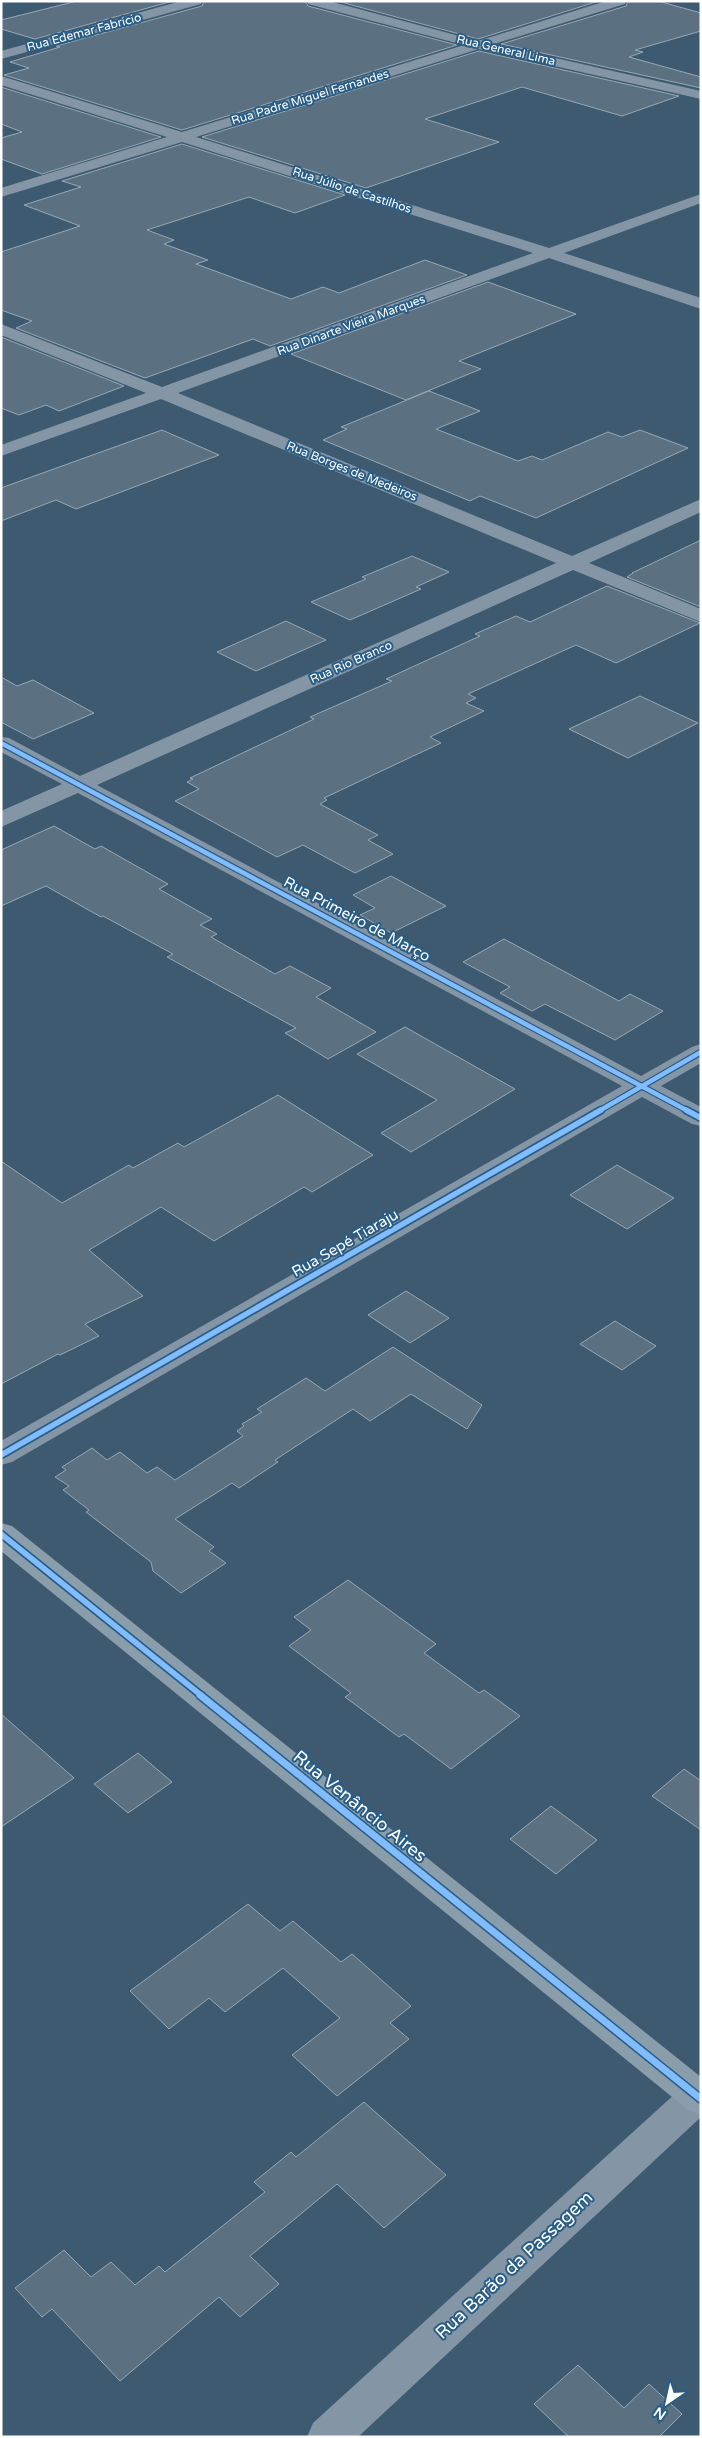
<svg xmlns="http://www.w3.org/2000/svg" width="702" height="2438" font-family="'Varela Round',sans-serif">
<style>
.building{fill:#5b7182;stroke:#97a8b4}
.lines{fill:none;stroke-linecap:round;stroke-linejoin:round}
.street{fill:#8496a6;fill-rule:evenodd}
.secondary{fill:#8a9dab;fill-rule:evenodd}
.cycleway-far2-casing{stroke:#285d86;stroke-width:7}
.cycleway-far1-casing{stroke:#285d86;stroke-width:9}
.cycleway-casing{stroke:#285d86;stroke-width:10}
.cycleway-far2{stroke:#80bcff;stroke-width:4.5}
.cycleway-far1{stroke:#80bcff;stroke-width:5.5}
.cycleway{stroke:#80bcff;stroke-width:7}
.labels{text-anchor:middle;stroke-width:4;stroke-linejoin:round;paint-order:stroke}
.far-street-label{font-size:12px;fill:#fff;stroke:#285d86}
.street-label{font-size:15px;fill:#fff;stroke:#285d86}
.near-street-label{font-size:18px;fill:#fff;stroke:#285d86}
</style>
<rect width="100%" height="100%" fill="#3e5a70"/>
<!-- building -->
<g class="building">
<polygon points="77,1 173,1 35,39 1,29 1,20"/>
<polygon points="204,1 305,1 308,6 457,45 182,130 4,75 29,68 10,62 60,47 56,46 202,6"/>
<polygon points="337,1 599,1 478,39"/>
<polygon points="628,1 658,1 701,13 701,31 635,50 643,52 629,57 701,77 701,88 501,44 626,6"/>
<polygon points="479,51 679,96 622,116 522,87 425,119 499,142 366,188 202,137"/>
<polygon points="1,87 161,137 42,174 1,159 1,138 22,132 1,124"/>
<polygon points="182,144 345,195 295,213 249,197 147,230 174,240 164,244 208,260 196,264 291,299 323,287 339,293 425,260 467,275 270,346 253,339 145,378 16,328 32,321 1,310 1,252 80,226 24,205 81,187 62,181"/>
<polygon points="488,282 576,314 459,361 481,369 406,400 291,354"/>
<polygon points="1,337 124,386 59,411 46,405 19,415 1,408"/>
<polygon points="429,391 480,411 436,429 518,461 532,456 542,460 608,432 622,437 640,430 688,448 536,518 480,496 470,501 323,440 347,429 341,427"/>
<polygon points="162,430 219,455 76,509 56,500 1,521 1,488"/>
<polygon points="701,540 701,607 627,577 633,573 632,573"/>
<polygon points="412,556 449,572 416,587 421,589 350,620 311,602 366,579 362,577"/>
<polygon points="607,586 700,623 616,663 576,645 468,694 476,698 466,703 484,711 430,737 441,743 324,798 327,800 320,804 378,835 368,840 393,854 355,873 303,845 277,857 175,801 199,789 187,782 193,779 190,778 314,719 310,717 392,681 386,679 480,636 475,634 516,616 530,622"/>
<polygon points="286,621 326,640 256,671 217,652"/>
<polygon points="1,677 17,686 33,680 94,713 33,739 1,722"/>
<polygon points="640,696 698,723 628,758 569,729"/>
<polygon points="54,826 95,849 101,846 168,884 159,889 212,919 200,925 217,934 211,937 275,974 290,966 331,988 316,997 376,1032 328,1059 285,1033 296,1028 167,957 173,954 103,916 101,917 46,886 1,906 1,850"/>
<polygon points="391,876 446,906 391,933 360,915 375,908 353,895"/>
<polygon points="504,939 619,1001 630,994 663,1011 615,1040 545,1004 532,1011 500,993 510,987 463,962"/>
<polygon points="405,1027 515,1089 411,1152 381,1133 437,1100 357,1054"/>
<polygon points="278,1095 373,1155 312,1192 304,1187 214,1241 161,1207 89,1250 143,1296 85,1324 99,1336 60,1355 58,1354 1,1384 1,1161 62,1203 129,1165 133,1168 178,1143 184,1147"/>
<polygon points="617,1165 674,1198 627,1229 570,1195"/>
<polygon points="406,1291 449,1318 410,1343 368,1315"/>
<polygon points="615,1321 656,1346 622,1370 580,1344"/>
<polygon points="393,1347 482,1405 467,1429 411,1394 370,1421 353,1409 275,1460 278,1462 239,1488 232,1483 175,1519 214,1547 209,1551 226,1563 181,1593 153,1571 151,1562 86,1512 89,1510 63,1490 69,1486 55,1477 66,1470 62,1467 92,1448 107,1460 120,1452 147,1473 157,1467 175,1480 243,1436 237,1431 244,1426 242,1424 262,1412 257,1409 306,1378 325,1391"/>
<polygon points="348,1580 436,1644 424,1653 479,1693 484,1690 520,1716 451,1769 404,1734 399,1737 345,1697 351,1693 289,1646 311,1630 294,1617"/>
<polygon points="1,1714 74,1778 1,1827"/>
<polygon points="138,1753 172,1782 128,1813 94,1784"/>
<polygon points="684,1769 701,1781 701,1830 652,1796"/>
<polygon points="551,1806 597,1840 556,1874 510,1839"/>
<polygon points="248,1904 280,1931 293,1921 341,1962 352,1954 411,2006 390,2023 409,2039 337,2096 292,2055 340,2018 283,1968 225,2012 209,1998 169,2029 130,1991"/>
<polygon points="364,2102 446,2175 384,2228 337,2184 250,2256 279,2284 240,2317 219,2297 120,2381 52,2309 42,2317 15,2288 64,2250 91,2277 111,2262 135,2285 159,2266 165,2272 265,2192 254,2182 291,2152 296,2157"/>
<polygon points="578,2365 624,2408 649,2384 682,2414 659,2437 569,2437 534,2404"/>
</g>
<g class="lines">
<!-- street -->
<g class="street">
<polygon points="181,1 202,1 201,4 1,59 1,51"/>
<polygon points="307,1 329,1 478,41 606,1 626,1 625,4 494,44 701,91 701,99 479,49 196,137 549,248 701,194 701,203 564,253 701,298 701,309 549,258 178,393 572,556 701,499 701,512 589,563 701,609 701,622 573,570 97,785 641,1076 692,1047 701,1044 701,1063 661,1086 701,1107 701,1126 692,1124 642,1097 12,1462 1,1465 1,1441 622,1086 78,793 1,827 1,811 62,784 1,752 1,737 9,738 80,776 556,563 161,399 1,456 1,445 146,393 1,335 1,324 162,387 533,253 182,142 1,197 1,188 167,137 1,85 1,76 182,132 464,45 308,4"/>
<polygon points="701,2077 701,2117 358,2437 307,2437 313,2423 688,2082"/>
</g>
<!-- secondary -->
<polygon class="secondary" points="1,1523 12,1526 701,2077 701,2115 688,2110 1,1551"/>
<defs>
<g id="cycleway-far2">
<polyline points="1,743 688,1111"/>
<polyline points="599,1111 701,1052"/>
</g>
<g id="cycleway-far1">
<polyline points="686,1110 701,1118"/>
<polyline points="1,1455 601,1110"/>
<polyline points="1,1534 202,1696"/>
</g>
<polyline id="cycleway" points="200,1695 701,2099"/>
</defs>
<!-- cycleway-far2 casing -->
<use href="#cycleway-far2" class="cycleway-far2-casing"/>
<!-- cycleway-far1 casing -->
<use href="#cycleway-far1" class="cycleway-far1-casing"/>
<!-- cycleway casing -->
<use href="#cycleway" class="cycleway-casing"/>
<!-- cycleway-far2 -->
<use href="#cycleway-far2" class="cycleway-far2"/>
<!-- cycleway-far1 -->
<use href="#cycleway-far1" class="cycleway-far1"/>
<!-- cycleway -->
<use href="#cycleway" class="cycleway"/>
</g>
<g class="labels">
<!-- far-street labels -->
<g class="far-street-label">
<text transform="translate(84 32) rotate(-15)" y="4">Rua Edemar Fabrício</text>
<text transform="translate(506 50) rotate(13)" y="4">Rua General Lima</text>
<text transform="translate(310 97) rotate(-17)" y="4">Rua Padre Miguel Fernandes</text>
<text transform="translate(352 190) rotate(18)" y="4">Rua Júlio de Castilhos</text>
<text transform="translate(351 325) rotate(-20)" y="4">Rua Dinarte Vieira Marques</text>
<text transform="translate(352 471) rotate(22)" y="4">Rua Borges de Medeiros</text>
<text transform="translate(351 662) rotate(-24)" y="4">Rua Rio Branco</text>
</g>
<!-- street labels -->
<g class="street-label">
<text transform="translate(357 919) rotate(28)" y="5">Rua Primeiro de Março</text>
<text transform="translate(345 1243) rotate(-30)" y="5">Rua Sepé Tiaraju</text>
</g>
<!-- near-street labels -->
<g class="near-street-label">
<text transform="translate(360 1806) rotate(39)" y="6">Rua Venâncio Aires</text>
<text transform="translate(514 2265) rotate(-43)" y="6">Rua Barão da Passagem</text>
</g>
</g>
<!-- border -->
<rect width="702" height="2438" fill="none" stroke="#ffffff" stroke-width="5"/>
<!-- north arrow -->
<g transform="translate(667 2403) rotate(214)" stroke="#285d86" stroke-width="4" paint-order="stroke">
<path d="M0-4L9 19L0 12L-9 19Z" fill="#ffffff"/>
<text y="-8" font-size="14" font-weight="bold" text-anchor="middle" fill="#ffffff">N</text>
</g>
</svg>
